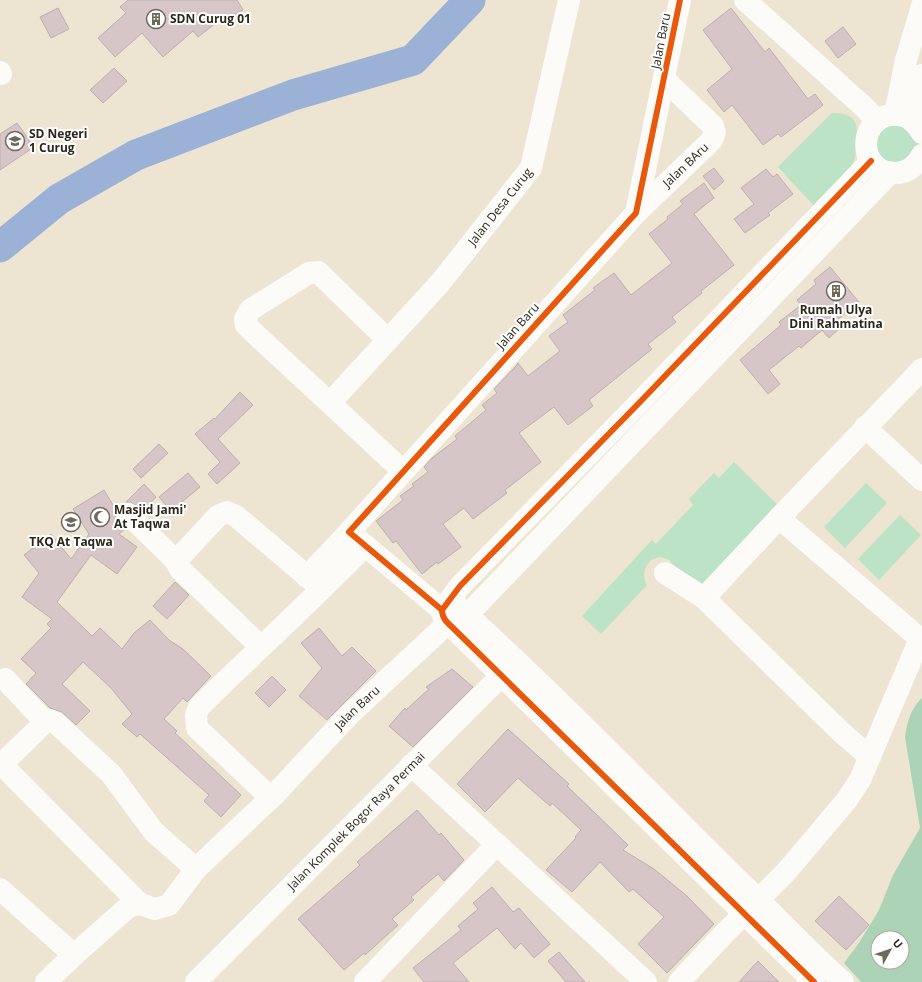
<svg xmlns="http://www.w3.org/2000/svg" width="922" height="982" font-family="'Open Sans',sans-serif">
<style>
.green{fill:#bce3c5}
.forest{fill:#acd3b6;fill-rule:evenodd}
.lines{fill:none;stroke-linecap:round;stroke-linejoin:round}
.river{stroke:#9cb1d6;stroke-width:31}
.building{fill:#d6c6c7;stroke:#bbb1ad}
.minor{stroke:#fcfbf8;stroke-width:22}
.cycleway-casing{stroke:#fff;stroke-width:8}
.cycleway{stroke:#e8590c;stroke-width:6}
.labels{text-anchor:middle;stroke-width:4;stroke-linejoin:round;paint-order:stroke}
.poi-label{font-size:12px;font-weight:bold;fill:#2d271b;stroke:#fff;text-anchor:start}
.street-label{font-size:12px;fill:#2d271b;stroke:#fff}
</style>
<rect width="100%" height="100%" fill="#ede4d2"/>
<!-- green -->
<g class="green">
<path d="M 832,113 C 855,112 859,123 857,144 C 856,150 856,157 853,163 C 846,179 828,195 816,208 L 778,167 Z"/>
<polygon points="895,120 920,142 920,150 911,163 878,161 872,137"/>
<path d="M 734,462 L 791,518 L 708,604 L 669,560 C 666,559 662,557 660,557 C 646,558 640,575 647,585 L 601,634 L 582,616 L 652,540 L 656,544 L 693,505 L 689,499 L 714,473 L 719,478 Z"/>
<polygon points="866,483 887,503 845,548 824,527"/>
<polygon points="900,515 921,535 879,580 858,559"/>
</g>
<!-- forest -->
<path class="forest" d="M 922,698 L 922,982 L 861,982 L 844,963 L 859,943 L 879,910 L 893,875 L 920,828 L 905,737 C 907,722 911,708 922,698 ZM 878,938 L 902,938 L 902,962 L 878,962 Z"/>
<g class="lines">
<!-- river -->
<polyline class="river" points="0,247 59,199 136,155 293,95 413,60 470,0"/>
</g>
<!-- building -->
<g class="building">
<polygon points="128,0 237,0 243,10 223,21 221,19 198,37 193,31 163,57 142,33 115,57 98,38 126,13 120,7"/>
<polygon points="58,8 69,29 51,38 40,17"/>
<polygon points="731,8 765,52 769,48 808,99 815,94 823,105 781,137 778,134 763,145 732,105 724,112 707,90 732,69 703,30"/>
<polygon points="843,27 856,44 838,58 825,41"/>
<polygon points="114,68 127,81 103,103 90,90"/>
<polygon points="17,123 34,147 0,170 0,134"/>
<polygon points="714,168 724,181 714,190 703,176"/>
<polygon points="766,169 773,177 777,174 793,194 768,213 770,215 745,233 734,219 754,204 741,188"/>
<polygon points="704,183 714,198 694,214 734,265 701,291 702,293 672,317 676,322 648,344 652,349 589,400 593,406 568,425 554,407 519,433 541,462 505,490 507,493 473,519 464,508 443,524 461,547 438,564 437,562 422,574 396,541 393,543 376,521 403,500 400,496 414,486 412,484 428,472 424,467 432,458 457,439 455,436 486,410 482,405 497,393 494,389 516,366 518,363 528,376 560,351 549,336 568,322 563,315 595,290 593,288 614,273 631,295 672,263 649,234 668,219 667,217 683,204 680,201"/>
<polygon points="830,267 859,302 836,321 841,327 829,338 822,330 801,348 799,346 769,370 780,384 768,394 740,360 781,325 779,322 801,305 797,300 816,284 814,280"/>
<polygon points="240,392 253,405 218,439 240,463 217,484 208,474 220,462 195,434 214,418 215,419"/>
<polygon points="159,444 168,453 141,478 133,469"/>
<polygon points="188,473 200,487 171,511 159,497"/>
<polygon points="144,484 156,497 143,511 131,502 126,502"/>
<polygon points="104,490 116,510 116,518 125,529 119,534 137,547 117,574 91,555 57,602 92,636 100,628 122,649 134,633 150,620 169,640 183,649 211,676 187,702 183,698 164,719 177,731 175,733 241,795 221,817 204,801 209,795 140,734 137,737 122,724 132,714 111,688 83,662 62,684 90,711 76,725 62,712 50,708 26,684 36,673 21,659 51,628 47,624 52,619 22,597 39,573 24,555 51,534 71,559 89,534 73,509"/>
<polygon points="175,582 189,595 167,619 153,606"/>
<polygon points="319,628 342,656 352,647 376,671 327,720 299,696 322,668 301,643"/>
<polygon points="452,669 473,687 413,747 389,726 405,708 406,710 429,689 426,687"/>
<polygon points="272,676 286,690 269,707 255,693"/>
<polygon points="508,729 569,784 567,786 628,845 623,850 654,869 687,896 714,924 667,973 638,944 664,917 633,889 629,892 600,862 572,892 546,870 576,838 575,837 581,830 552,803 550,806 518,778 485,812 457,784"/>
<polygon points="417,810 439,835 441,833 464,860 444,881 438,874 411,897 414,900 392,919 398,925 365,955 364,953 344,970 298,919 360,865 357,862"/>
<polygon points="492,887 513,912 519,908 550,944 534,958 521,943 515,949 497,928 453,963 469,982 424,982 413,968 461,930 458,926 478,909 473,903"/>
<polygon points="839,896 869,925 846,950 815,921"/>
<polygon points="559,952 585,982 566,982 548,961"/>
<polygon points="758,961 779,982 739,982"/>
</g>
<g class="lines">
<!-- minor -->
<g class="minor">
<polyline points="745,0 864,107 877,121"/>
<polyline points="0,72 1,74"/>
<polyline points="895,115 906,60 922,6"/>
<polyline points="913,121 922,75"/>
<path d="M 922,133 C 917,124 910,116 899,115 C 858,111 854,172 895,173 C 908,173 917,165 922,155"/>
<path id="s1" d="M 636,213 L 712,140 L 715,132 L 713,126 L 665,80"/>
<polyline points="388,340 318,272 309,273 250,310 245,319 246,325 252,331 403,471"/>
<path id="s2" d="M 330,403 L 440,283 L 531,168 L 569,0"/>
<polyline points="865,427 922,480"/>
<polyline points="128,514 176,561"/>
<polyline points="665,573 704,598 842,733 870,757"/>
<polyline points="307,577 349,532"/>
<polyline points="704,598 779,518 922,369"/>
<path d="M 456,605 C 553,692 644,787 737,879 C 773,913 806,949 843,982"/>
<polyline points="442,610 349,532 636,213 680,0"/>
<polyline points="454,629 890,173"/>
<polyline points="260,646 180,569 176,561 218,516 227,512 236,516 322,589"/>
<polyline points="5,679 45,722"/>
<polyline points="2,765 140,904"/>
<polyline points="411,765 646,982"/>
<polyline points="0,766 45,722 50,720 56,723 111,774 154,832 196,869"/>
<path d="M 271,798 L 197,728 L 196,715 L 199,707 C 254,653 311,601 365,546"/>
<polyline points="0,889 74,955"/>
<path id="s3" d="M 46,982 L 74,955 L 126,909 L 133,905 L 140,904 L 155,909 L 169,905 L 196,869 L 276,793 L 349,715 L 448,623"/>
<path id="s4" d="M 196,982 L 513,664"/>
<polyline points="365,982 497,844"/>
<polyline points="679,982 722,936 786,872 846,801 860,780 919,641 918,637 779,518"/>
<path d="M 814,982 L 454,629 C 448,623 442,619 442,610 L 460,586 L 640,402 L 871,161"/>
</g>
<defs>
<g id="cycleway">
<polyline points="442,610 349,532 636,213 680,0"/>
<path d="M 814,982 L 454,629 C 448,623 442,619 442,610 L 460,586 L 640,402 L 871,161"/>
</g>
</defs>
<!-- cycleway casing -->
<use href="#cycleway" class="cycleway-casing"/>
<!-- cycleway -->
<use href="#cycleway" class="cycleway"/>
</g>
<!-- icons -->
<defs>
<symbol id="building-ring" viewBox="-11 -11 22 22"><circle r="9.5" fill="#fff" stroke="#70695b" stroke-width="1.5"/><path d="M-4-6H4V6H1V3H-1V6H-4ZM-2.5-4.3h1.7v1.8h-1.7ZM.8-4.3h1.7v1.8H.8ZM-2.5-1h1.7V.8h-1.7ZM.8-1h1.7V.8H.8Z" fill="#70695b"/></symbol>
<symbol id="school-ring" viewBox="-11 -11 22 22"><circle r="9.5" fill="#fff" stroke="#70695b" stroke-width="1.5"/><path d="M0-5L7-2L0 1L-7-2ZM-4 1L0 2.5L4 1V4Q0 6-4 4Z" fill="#70695b"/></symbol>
<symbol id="mosque-ring" viewBox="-11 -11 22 22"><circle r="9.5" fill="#fff" stroke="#70695b" stroke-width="1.5"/><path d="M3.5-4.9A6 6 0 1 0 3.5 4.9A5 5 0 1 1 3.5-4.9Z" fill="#70695b"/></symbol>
</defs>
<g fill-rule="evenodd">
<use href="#building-ring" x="145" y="8" width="22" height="22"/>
<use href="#school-ring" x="4" y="130" width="22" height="22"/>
<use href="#building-ring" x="825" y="280" width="22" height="22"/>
<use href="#mosque-ring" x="89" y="506" width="22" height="22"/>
<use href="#school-ring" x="60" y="511" width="22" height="22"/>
</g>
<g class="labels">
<!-- poi labels -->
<g class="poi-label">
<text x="170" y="23">SDN Curug 01</text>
<text x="29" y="138">SD Negeri<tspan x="29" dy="14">1 Curug</tspan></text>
<text x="836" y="314" text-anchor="middle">Rumah Ulya<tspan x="836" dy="14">Dini Rahmatina</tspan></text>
<text x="114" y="514">Masjid Jami'<tspan x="114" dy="14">At Taqwa</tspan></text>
<text x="71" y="546" text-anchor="middle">TKQ At Taqwa</text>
</g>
<!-- street labels -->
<g class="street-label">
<text transform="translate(661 41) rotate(-79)" y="4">Jalan Baru</text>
<text dy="4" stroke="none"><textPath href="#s1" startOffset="69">Jalan BAru</textPath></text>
<text dy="4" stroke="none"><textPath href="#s2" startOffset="260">Jalan Desa Curug</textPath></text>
<text transform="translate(518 326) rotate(-48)" y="4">Jalan Baru</text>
<text dy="4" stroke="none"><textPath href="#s3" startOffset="427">Jalan Baru</textPath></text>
<text dy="4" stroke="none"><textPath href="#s4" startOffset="227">Jalan Komplek Bogor Raya Permai</textPath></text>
</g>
</g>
<!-- north arrow -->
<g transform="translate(890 950) rotate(50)"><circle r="19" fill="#ffffff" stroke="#aba9a4"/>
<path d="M0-3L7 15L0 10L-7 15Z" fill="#70695b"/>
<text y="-6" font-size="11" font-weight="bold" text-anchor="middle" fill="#2d271b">U</text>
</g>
</svg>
